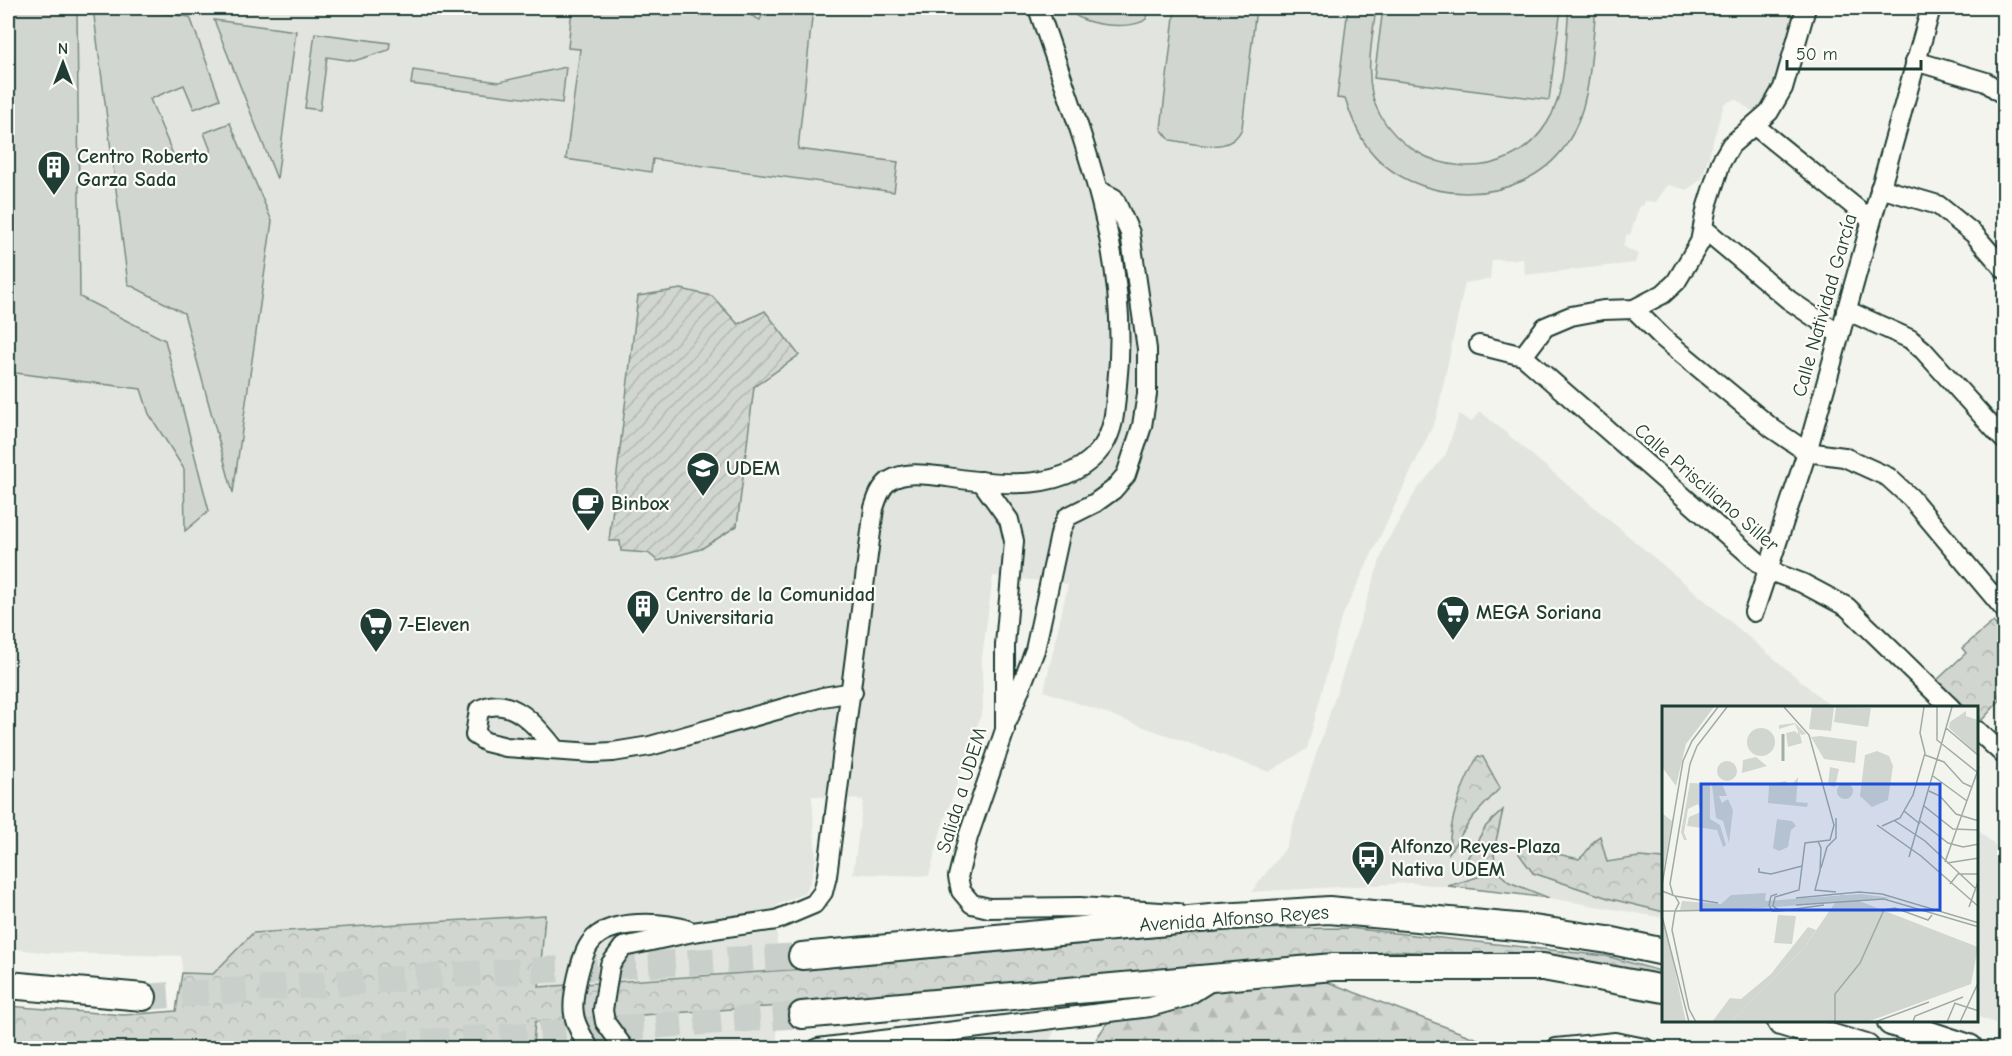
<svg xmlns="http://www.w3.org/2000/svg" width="2012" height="1056" font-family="'Comic Neue',sans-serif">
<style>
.built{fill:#e2e5df}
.grass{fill:#d1d6d1;stroke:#788a82;stroke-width:1.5}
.forest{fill:url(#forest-firs);stroke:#788a82;stroke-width:1.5}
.park{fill:url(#park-crowns);stroke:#788a82;stroke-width:1.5}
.garden{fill:url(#garden-furrows);stroke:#788a82;stroke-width:1.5}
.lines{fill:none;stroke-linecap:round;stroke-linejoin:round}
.secondary-tunnel{stroke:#c9cfca;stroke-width:26;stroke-dasharray:26 13;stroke-linecap:butt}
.minor-casing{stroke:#1f3d34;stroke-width:22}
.secondary-casing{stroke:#1f3d34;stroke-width:30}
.minor{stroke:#fdfcf7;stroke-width:18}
.secondary{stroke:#fdfcf7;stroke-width:26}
.labels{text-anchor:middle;stroke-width:4.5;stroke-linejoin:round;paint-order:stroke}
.poi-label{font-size:20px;font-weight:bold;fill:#1f3d34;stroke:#fdfcf7;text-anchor:start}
.street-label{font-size:20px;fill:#1f3d34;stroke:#fdfcf7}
.inset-river{fill:none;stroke:#a3aea7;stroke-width:3}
.inset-road{fill:none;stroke:#9faba4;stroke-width:1.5}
.view{fill:#1d4ed8;fill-opacity:0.15;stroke:#1d4ed8;stroke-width:3}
.inset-edge{fill:none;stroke:#1f3d34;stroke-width:3}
</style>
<defs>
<pattern id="forest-firs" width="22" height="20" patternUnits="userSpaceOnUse" patternTransform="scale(1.5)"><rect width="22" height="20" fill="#d1d6d1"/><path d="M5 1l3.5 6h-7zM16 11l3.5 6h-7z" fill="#b3b9b4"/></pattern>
<pattern id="park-crowns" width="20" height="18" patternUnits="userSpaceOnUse" patternTransform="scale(1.5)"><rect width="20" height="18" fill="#d1d6d1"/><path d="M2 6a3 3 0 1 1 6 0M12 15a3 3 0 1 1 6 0" fill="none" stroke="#b3b9b4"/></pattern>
<pattern id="garden-furrows" width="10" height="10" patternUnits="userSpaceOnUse" patternTransform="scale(1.5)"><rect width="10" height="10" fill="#d1d6d1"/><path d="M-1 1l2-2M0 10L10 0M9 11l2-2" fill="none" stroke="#b3b9b4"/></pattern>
</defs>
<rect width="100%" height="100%" fill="#f4f4ef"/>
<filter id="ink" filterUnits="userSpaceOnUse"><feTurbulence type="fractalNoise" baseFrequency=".0167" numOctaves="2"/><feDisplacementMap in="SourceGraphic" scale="12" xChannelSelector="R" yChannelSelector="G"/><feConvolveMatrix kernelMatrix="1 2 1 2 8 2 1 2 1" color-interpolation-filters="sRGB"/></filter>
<g filter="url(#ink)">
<!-- built -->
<g class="built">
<polygon points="8,8 1795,8 1772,93 1757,115 1735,99 1724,104 1702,179 1687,190 1668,185 1656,202 1645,201 1643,206 1640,205 1630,235 1627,234 1623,246 1638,254 1635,263 1525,275 1523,259 1492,260 1490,279 1465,283 1436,419 1341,619 1307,749 1269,772 1044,691 1068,584 993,576 982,658 983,709 942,827 929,876 853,874 863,800 812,796 816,858 811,880 805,893 777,905 777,1048 172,1048 182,973 181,956 48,953 8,948"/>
<polygon points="1480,411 1833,708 1664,708 1664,918 1549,898 1412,883 1251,892 1285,849 1385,545 1416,491 1446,454 1459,414 1471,422"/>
<polygon points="1978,830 2004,853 2004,1026 1978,1017"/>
<polygon points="1056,1028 1046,1048 863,1048"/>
</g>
<!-- grass -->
<g class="grass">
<polygon points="8,8 77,8 80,297 165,340 209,511 185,531 184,469 149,414 141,389 8,372"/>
<polygon points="93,8 117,8 190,17 220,99 194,109 184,85 150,99 177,164 211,151 204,133 230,123 272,221 233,493 184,313 128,284"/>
<polygon points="572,8 736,8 760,20 765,8 813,8 798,149 898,162 894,192 653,159 651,172 566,159 580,49 568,48"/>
<path d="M 1069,8 L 1151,8 L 1146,19 C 1133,31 1076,26 1069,8 Z"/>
<path d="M 1175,8 L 1256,8 L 1242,128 C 1231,156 1194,143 1170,140 L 1161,129 Z"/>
<path d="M 1348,8 L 1376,8 C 1372,42 1362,83 1380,115 C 1416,177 1508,186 1547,123 C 1567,92 1565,44 1569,8 L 1596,8 C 1591,52 1592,107 1566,145 C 1522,209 1411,209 1366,145 C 1356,131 1351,115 1345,99 L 1337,98 Z"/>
<polygon points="1383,8 1561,8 1549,100 1374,78"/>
<polygon points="214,20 296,31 277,179"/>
<polygon points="315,33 390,43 389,50 354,61 327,57 320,110 305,108"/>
<polygon points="566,67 562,103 411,84 413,70 499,82"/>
</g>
<!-- forest -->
<polygon class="forest" points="1175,924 1501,1048 1090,1048"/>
<!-- park -->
<g class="park">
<polygon points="1993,622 2004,633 2004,696 1982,720 1978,717 1978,708 1967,708 1935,682 1966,653 1962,648"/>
<path d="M 1478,756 L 1483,757 L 1500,788 L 1472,818 L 1449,853 C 1449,820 1462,784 1478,756 Z"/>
<polygon points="1503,810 1494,850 1495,868 1458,874 1486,826"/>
<path d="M 1600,836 L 1607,862 L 1639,857 L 1664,859 L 1664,912 L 1611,899 L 1533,873 L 1519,854 L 1518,845 L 1579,859 C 1589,852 1592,840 1600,836 Z"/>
<polygon points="1497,871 1509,882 1549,898 1448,886"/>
<polygon points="545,915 539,987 847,966 1244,929 1349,928 1606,956 1664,972 1664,978 1588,961 1396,951 888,999 535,1022 533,1044 475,1048 171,1048 170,1046 8,1048 8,1006 124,1015 176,1011 182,973 213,974 253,933"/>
</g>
<!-- garden -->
<polygon class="garden" points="681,289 712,296 738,324 765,311 799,355 754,387 737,526 701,549 658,561 648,553 621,551 620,541 609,541 638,296"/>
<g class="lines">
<!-- secondary-tunnel -->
<g class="secondary-tunnel">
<polyline points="143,997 469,974 802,956"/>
<polyline points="345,1048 802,1015"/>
</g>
<defs>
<g id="minor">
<polyline points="1915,61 1986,82 2004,95"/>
<polyline points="1755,126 1871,220"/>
<polyline points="1880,188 1938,205 1974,234 2004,269"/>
<polyline points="1703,228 1789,300 1839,334"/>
<polyline points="1634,309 1663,338 1773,429 1807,452 1844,457 1888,477 1911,498 2004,609"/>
<polyline points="1846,310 1910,339 1923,350 2004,440"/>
<polyline points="1479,345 1523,356 1767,570 1802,583 1847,607 1951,708"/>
<polyline points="1523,356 1545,327 1571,316 1603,310 1634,309 1663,294 1676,282 1700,242 1707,206 1721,162 1731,145 1769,112 1783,88 1806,8"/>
<polyline points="981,481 1009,520 1014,541 1005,645 1005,730 968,837 958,877 961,891 972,904 989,908 1080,907 1177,913"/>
<polyline points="1754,612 1807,452 1931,8"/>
<polyline points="1008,720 1035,650 1061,530 1067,517 1095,503 1113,490 1126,475 1142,426 1147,394 1147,349 1130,233 1114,198 1100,191"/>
<polyline points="1978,731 2004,755"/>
<path d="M 555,749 C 537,726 510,693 479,710 L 475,735 L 486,742 L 506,747 L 593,753 L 613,752 L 650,746 L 823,697 L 853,692"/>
<path d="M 589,1048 C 584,1039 575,1025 574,1014 C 571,999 581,954 591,942 C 609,918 664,922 688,930"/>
<path d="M 624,1048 L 605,1022 L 603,1010 L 610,965 L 623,947 L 693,932 L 776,920 L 814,904 L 823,892 L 827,876 L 874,508 C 877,499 880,488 889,481 C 906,470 929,475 947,477 C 998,485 1069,494 1103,446 C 1115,428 1115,406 1117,385 C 1132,252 1079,131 1038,8"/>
<polyline points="818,1048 1150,1007 1186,997 1213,980"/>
<polyline points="1556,1048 1615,1042 1645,1048"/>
</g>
<g id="secondary">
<polyline points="802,956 1221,917 1329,910 1527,928 1608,940 1664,952"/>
<polyline points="8,985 143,997"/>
<polyline points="802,1015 1333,967 1543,967 1664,989"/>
<polyline points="1781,1022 1866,1048"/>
<polyline points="1891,1022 1969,1048"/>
</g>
</defs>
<!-- minor casing -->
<use href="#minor" class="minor-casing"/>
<!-- secondary casing -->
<use href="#secondary" class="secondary-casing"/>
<!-- minor -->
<use href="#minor" class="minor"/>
<!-- secondary -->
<use href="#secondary" class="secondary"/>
</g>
</g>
<!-- icons -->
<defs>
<symbol id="building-pin" viewBox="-11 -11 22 30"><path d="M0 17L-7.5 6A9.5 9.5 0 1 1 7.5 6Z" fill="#1f3d34" stroke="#fdfcf7"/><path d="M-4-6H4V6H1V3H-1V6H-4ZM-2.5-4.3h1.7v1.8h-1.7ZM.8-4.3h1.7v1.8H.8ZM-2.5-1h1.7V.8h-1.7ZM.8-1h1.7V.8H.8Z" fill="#fff"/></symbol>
<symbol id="university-pin" viewBox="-11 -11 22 30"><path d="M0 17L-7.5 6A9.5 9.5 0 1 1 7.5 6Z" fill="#1f3d34" stroke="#fdfcf7"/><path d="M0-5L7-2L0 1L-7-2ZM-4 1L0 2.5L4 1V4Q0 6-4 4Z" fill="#fff"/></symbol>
<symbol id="cafe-pin" viewBox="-11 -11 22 30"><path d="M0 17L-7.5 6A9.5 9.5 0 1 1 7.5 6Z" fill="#1f3d34" stroke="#fdfcf7"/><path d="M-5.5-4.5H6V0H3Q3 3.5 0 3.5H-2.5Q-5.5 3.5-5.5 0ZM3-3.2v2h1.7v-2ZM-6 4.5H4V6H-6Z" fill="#fff"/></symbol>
<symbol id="supermarket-pin" viewBox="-11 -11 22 30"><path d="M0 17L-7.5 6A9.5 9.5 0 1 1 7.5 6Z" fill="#1f3d34" stroke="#fdfcf7"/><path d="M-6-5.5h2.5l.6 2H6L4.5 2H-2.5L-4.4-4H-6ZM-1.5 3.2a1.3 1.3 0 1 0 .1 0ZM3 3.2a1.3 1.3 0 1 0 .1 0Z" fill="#fff"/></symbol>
<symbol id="bus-pin" viewBox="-11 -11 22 30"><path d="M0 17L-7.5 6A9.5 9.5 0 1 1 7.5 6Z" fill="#1f3d34" stroke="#fdfcf7"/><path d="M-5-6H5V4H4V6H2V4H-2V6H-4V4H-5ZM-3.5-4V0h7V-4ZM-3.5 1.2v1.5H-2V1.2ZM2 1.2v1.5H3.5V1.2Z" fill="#fff"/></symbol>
</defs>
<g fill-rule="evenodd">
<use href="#building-pin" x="35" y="148" width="38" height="52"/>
<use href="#university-pin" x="684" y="449" width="38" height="52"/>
<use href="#cafe-pin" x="569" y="484" width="38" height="52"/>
<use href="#building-pin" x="624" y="587" width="38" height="52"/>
<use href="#supermarket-pin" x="1434" y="593" width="38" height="52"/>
<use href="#supermarket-pin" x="357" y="605" width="38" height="52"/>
<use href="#bus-pin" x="1349" y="838" width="38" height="52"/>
</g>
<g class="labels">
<!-- poi labels -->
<g class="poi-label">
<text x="77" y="163">Centro Roberto<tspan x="77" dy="23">Garza Sada</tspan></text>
<text x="726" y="475">UDEM</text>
<text x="611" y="510">Binbox</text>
<text x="666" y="601">Centro de la Comunidad<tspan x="666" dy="23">Universitaria</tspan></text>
<text x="1476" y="619">MEGA Soriana</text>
<text x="399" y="631">7-Eleven</text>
<text x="1391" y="853">Alfonzo Reyes-Plaza<tspan x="1391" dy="23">Nativa UDEM</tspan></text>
</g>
<!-- street labels -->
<g class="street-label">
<text transform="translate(1824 305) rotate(-74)" y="7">Calle Natividad García</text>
<text transform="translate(1707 487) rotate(41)" y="7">Calle Prisciliano Siller</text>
<text transform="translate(961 790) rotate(-73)" y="7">Salida a UDEM</text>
<text transform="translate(1234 918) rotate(-4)" y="7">Avenida Alfonso Reyes</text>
</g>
</g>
<!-- overview -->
<g transform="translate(1662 706)">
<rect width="316" height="316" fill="#f4f4ef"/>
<path d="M 0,1 L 52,1 L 24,38 L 14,80 L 0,61 ZM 150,1 L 172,1 L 169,25 L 147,23 ZM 174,1 L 209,2 L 206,21 L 172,16 ZM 133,17 L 144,28 L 139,29 L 137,24 L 140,37 L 126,41 L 124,27 L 133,25 L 136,28 L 136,25 L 133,18 L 117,23 L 117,19 ZM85 36a14 14 0 1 1 28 0a14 14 0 1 1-28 0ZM 158,30 L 195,35 L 193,57 L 162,53 L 149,31 ZM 215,45 L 227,50 L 231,60 L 226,94 L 210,101 L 198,90 L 203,49 ZM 94,51 L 105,60 L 80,67 L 81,54 ZM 168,61 L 177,63 L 173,81 L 166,79 ZM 136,71 L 134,96 L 146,97 L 145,101 L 106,97 L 107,79 L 123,75 L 129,80 ZM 28,77 L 48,78 L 48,113 L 58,119 L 64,139 L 61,141 L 55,124 L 25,120 L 27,111 L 39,106 L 36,98 L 26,103 L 22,127 L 25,134 L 22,134 L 19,126 ZM175 85a8 8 0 1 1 16 0a8 8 0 1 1-16 0ZM 50,79 L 61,80 L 65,90 L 57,90 L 60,97 L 66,93 L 71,104 L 67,137 L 61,115 L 54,112 ZM 0,107 L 10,115 L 0,171 ZM 116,209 L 134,210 L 130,238 L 112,237 ZM 0,214 L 3,219 L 24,316 L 0,316 ZM 146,221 L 154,224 L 142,242 L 69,316 L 50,316 L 68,292 L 79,293 L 109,268 Z" fill="#d1d6d1"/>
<path d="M 179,188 L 316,241 L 309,278 L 205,316 L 69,316 L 142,242 Z" fill="#d1d6d1"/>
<path d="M 304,5 L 304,10 L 316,14 L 316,49 L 287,22 L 288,16 ZM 104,187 L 103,195 L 199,188 L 230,192 L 59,205 L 18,204 L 20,195 L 59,198 L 69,189 Z" fill="#d1d6d1"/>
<path d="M55 65a10 10 0 1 1 20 0a10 10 0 1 1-20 0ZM 115,113 L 130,115 L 134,120 L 129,124 L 126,141 L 117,145 L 111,142 Z" fill="#d1d6d1"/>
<path class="inset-river" d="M 121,55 L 121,28"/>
<path class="inset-road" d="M 122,1 L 147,29 L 172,119 L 168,134 L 143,137 L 137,184 L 113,191 L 111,200 L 118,205 L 162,199M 275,1 L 275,34 L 315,66M 284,22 L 317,50M 263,49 L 282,56 L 301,77 L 310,81M 271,70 L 305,95M 267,85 L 278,90 L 294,108 L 317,115M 262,100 L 291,123 L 317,124M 242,105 L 258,118M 233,115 L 263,135 L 313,182M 258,115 L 286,137 L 301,141 L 317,138M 215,119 L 259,150 L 317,201M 220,120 L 238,112 L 251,89 L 263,47 L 258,27 L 262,1M 156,135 L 159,142 L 158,165 L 153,184 L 174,186M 247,151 L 290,1M 283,156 L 317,61M 285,157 L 317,152M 97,162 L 97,166 L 109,168 L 140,160M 159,162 L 165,141 L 174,132 L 174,112M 288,178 L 296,168 L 317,168M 0,179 L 21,55 L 30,35 L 56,1M 0,185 L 13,190 L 17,197 L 13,205 L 0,205M 115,188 L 109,190 L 107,199 L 110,205 L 117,205M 11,189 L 8,178 L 28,58 L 35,40 L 65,1M 13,190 L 56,197M 134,192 L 197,186 L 220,188 L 317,217M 134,199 L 222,193 L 317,221M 307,201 L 317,173M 13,205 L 10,224 L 27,303 L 34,316M 13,205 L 57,204M 0,210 L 27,316M 292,297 L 317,305M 173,316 L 173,288 L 198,257 L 222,204 L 233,202 L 266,214 L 270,209M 213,316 L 267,296M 251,316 L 253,310 L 301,291M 285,316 L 293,297M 298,316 L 317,275"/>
<path class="view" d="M 39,78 L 278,78 L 278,204 L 39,204 Z"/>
<rect width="316" height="316" class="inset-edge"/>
</g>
<!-- margin -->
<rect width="2012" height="1056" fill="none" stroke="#fdfcf7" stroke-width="30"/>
<rect x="15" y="15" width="1982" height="1026" fill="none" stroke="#1f3d34" stroke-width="2" filter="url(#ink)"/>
<!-- north arrow -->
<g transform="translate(63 63)" stroke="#fdfcf7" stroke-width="4.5" paint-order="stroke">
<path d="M0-4.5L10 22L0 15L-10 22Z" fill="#1f3d34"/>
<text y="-9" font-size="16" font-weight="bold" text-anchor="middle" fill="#1f3d34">N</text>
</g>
<!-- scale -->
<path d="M1787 60v9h134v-9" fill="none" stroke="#1f3d34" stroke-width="3"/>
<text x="1796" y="60" font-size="18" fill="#1f3d34" stroke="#fdfcf7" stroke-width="4.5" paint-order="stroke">50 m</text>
</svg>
